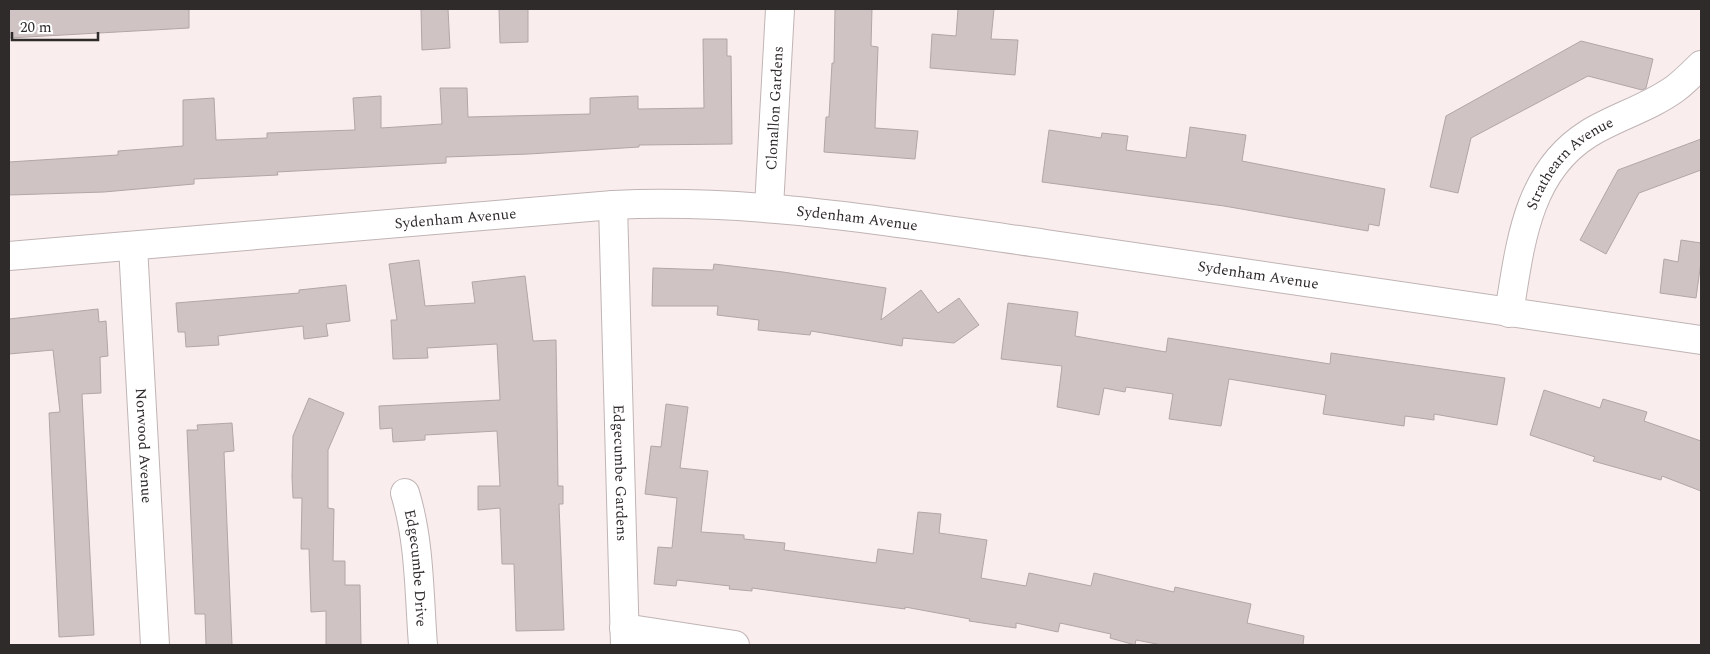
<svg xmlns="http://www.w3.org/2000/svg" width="1710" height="654" font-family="Spectral,serif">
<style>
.building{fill:#cfc3c4;stroke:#b2a6a7}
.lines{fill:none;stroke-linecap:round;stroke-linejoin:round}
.minor-casing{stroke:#c0b4b5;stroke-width:30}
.minor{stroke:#fff;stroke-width:28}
.labels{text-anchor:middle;stroke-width:5;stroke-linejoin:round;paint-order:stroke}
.street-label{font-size:15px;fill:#2f2b2b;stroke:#fff}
</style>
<rect width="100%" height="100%" fill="#f9eded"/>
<!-- building -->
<g class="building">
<polygon points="9,9 189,9 189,28 9,38"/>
<polygon points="421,9 448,9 450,48 422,50"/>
<polygon points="499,9 528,9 528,42 500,43"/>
<polygon points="835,9 872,9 871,46 878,47 875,128 918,131 915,159 824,152 826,117 829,117 832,63 834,63"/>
<polygon points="958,9 994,9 991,39 1018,40 1015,75 930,68 932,34 956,36"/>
<polygon points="703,39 727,39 727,56 731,56 732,144 639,145 639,147 529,154 446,157 446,163 277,172 278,175 194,179 194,184 104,192 9,195 9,162 118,155 118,151 183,146 183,100 214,98 216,140 267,138 267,133 355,130 353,98 381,96 381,128 442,124 440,88 467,88 468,117 590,114 590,98 638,96 638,109 704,108"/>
<polygon points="1581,41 1653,59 1646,88 1642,90 1588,76 1471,138 1458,193 1430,187 1446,116"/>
<polygon points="1190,127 1246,135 1242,161 1385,189 1379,226 1369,224 1368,231 1224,206 1042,182 1049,130 1101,138 1102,133 1128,136 1126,150 1186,158"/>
<polygon points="1701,139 1701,170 1639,193 1606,254 1580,240 1618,170"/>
<polygon points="1681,240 1701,243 1701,262 1696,298 1660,293 1664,259 1678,262"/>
<polygon points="419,260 425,306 475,303 472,282 525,276 533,341 556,340 558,486 563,486 563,504 559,504 564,630 516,631 514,564 502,564 500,508 478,510 478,486 500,486 497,431 425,435 425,440 393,442 392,428 380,429 379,406 500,400 497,344 427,348 428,358 393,359 391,320 397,320 389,264"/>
<polygon points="714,264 783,272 886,288 881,320 921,290 938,313 959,298 979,325 954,343 903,338 902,346 811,331 810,335 758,330 759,320 717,315 718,306 652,306 653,268 713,270"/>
<polygon points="346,285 350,321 326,324 328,336 304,339 303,326 218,336 219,345 186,347 185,332 178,332 176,303 299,293 299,290"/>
<polygon points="1008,303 1078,312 1075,336 1166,352 1168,338 1330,364 1331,353 1505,378 1497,425 1434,414 1434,420 1405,416 1404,426 1323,414 1326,395 1229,379 1221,426 1169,419 1173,394 1126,387 1125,392 1104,388 1099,415 1057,407 1062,366 1001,359"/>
<polygon points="98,309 99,322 106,321 108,356 100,357 101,393 82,394 94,635 59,637 49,413 60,412 53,350 9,354 9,319"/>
<polygon points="1544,390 1600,408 1603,399 1647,412 1644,421 1701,441 1701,491 1662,476 1661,480 1593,461 1595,457 1530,435"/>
<polygon points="309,398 344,413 328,450 328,508 334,509 333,561 345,561 345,585 360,585 361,645 326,645 326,611 311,612 309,549 301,549 302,498 293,498 292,477 293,436"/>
<polygon points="666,404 688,407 680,468 708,471 701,532 744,535 744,539 785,543 784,550 876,563 878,549 913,554 918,512 941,514 939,533 987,540 981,578 1026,586 1029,573 1091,586 1094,573 1174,592 1175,587 1251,604 1247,623 1304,636 1303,645 1162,645 1136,640 1135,645 1110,638 1111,634 1060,623 1058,632 1016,623 1016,628 969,621 970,619 905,607 905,609 752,588 752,591 729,589 730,586 677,580 676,586 654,584 658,547 672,548 677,498 645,494 651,446 661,447"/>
<polygon points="232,423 234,451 224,452 232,645 206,645 205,614 195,614 187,430 198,430 197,425"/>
</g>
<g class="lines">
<defs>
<g id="minor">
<path id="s1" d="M 613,205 L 625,645"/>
<path id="s2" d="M 769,207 L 780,9"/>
<path id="s3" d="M 133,246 L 155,645"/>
<path id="s4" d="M 9,256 L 613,205 C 759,198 902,224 1046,244 C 1265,275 1483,309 1701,340"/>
<path id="s5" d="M 1509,313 C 1520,247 1526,173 1588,134 C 1615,117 1649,108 1676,88 C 1685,81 1693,73 1701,65"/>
<path id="s6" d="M 405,493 C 420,542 419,594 423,645"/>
<polyline points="624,628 735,645"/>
</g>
</defs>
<!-- minor casing -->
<use href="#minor" class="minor-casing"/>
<!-- minor -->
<use href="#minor" class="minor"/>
</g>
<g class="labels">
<!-- street labels -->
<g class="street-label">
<text dy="5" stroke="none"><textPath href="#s2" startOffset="99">Clonallon Gardens</textPath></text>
<text dy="5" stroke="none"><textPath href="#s5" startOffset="168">Strathearn Avenue</textPath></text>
<text dy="5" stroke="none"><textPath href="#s4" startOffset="448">Sydenham Avenue</textPath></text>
<text dy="5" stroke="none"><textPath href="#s4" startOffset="851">Sydenham Avenue</textPath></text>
<text dy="5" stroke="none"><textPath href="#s4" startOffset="1256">Sydenham Avenue</textPath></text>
<text dy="5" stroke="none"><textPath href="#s3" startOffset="200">Norwood Avenue</textPath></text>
<text dy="5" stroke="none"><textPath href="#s1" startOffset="268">Edgecumbe Gardens</textPath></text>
<text dy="5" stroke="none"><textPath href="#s6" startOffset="76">Edgecumbe Drive</textPath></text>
</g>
</g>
<!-- border -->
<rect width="1710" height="654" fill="none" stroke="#2f2b2b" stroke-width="20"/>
<!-- scale -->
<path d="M12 32v8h86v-8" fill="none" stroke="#2f2b2b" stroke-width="2.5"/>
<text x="20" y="32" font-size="15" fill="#2f2b2b" stroke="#ffffff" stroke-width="4" paint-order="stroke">20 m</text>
</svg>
